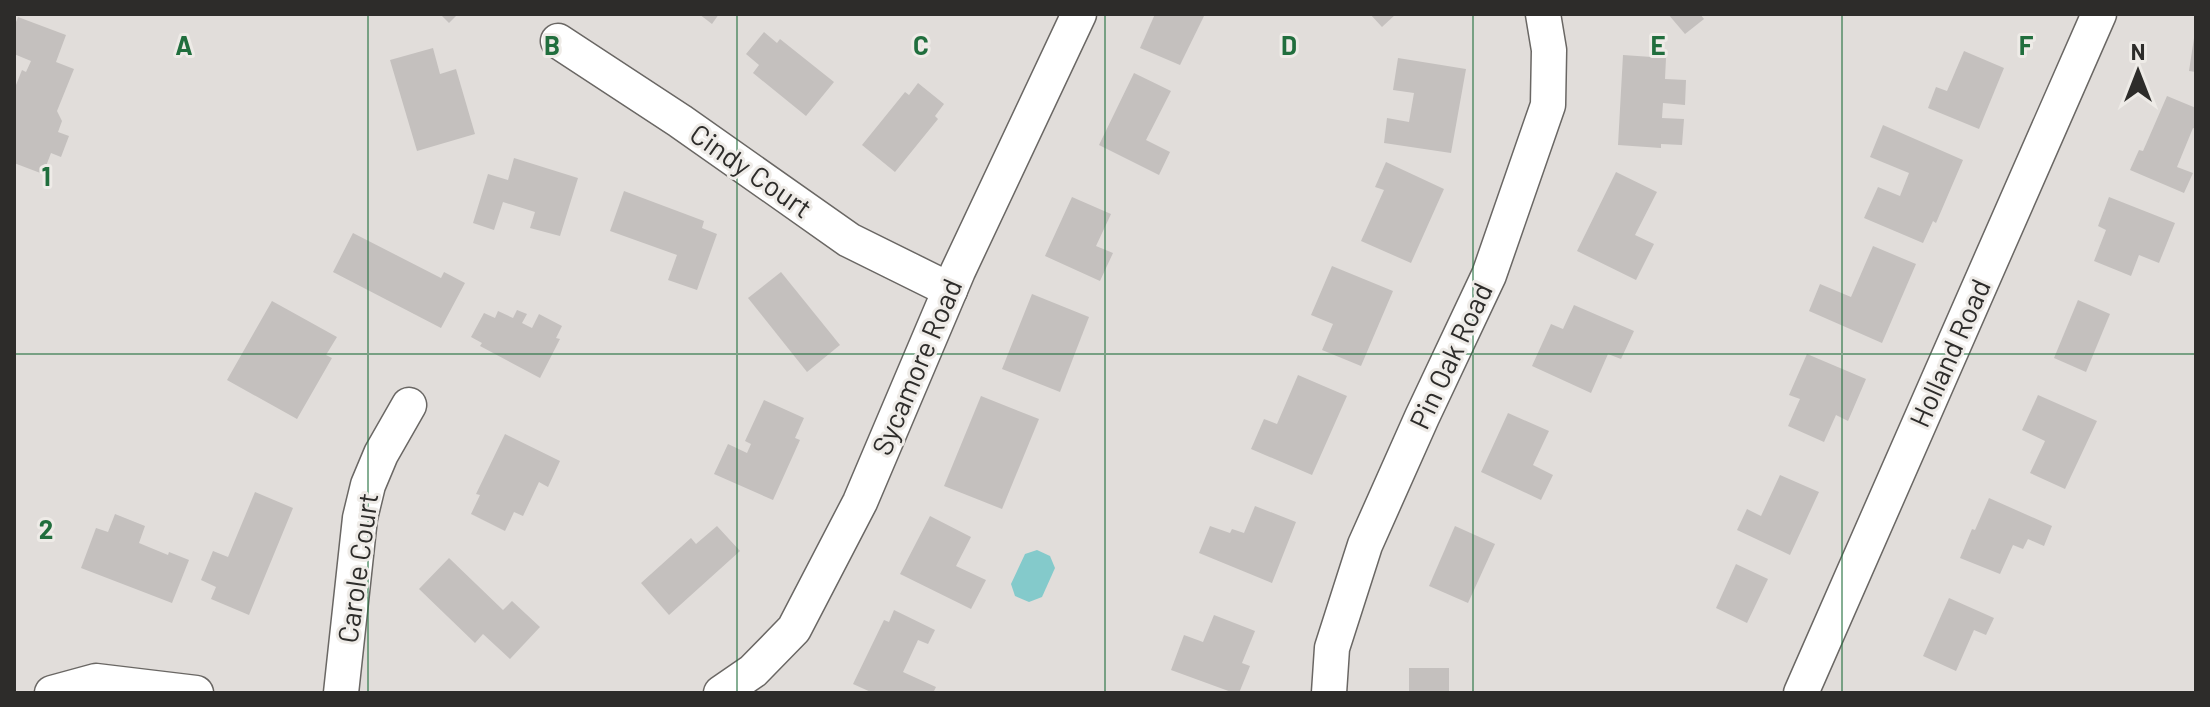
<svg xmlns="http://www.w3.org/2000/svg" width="2210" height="707" font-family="Barlow,sans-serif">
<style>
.water{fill:#84cacb}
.building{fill:#c4c0be}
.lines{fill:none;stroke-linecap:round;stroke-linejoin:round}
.minor-casing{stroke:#6a6764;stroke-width:37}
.minor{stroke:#fff;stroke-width:34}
.grid{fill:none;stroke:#206e3d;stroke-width:2;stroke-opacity:0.55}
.labels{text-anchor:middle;stroke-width:6;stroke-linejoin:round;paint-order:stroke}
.street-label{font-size:28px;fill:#2d2c2a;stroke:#eeebe7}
.grid-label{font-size:26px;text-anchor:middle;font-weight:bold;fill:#206e3d;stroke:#eeebe7;stroke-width:6;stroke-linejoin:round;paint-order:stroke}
</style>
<rect width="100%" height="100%" fill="#e1ddda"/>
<!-- water -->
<polygon class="water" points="1037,550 1050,556 1055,568 1042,597 1029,602 1015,596 1011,584 1025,554"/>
<!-- building -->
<g class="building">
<polygon points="440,14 458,14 449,23"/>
<polygon points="699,14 719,14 712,24"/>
<polygon points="1155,14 1205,14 1180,65 1140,48"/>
<polygon points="1370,14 1396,14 1382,27"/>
<polygon points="1668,14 1700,14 1704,19 1685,34"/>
<polygon points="18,17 66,35 56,62 74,69 57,111 62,121 58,132 69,136 61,157 51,153 43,174 14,163 14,90 22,70 26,72 31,61 14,54 14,27"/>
<polygon points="764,32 777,43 780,39 834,82 806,116 753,73 759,65 746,54"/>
<polygon points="2194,38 2196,38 2196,72 2189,71"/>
<polygon points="433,48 440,74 456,69 475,134 417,151 390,60"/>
<polygon points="1964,51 2004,68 1979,129 1928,108 1936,87 1947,91"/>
<polygon points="1623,55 1666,58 1665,79 1686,80 1685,105 1663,103 1662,118 1684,119 1682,145 1661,144 1661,148 1618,145"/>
<polygon points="1398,58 1466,69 1451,153 1384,143 1387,118 1409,122 1414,93 1393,90"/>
<polygon points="1134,73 1171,91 1146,140 1170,152 1159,175 1099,145"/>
<polygon points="918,83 944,104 935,116 938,119 895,172 862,145 905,92 909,95"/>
<polygon points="2167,96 2196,108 2196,129 2193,128 2177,167 2193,173 2184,193 2130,170 2139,150 2143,151"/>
<polygon points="1883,125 1963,160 1936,223 1933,221 1923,243 1864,218 1878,187 1900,196 1909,173 1870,157"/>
<polygon points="514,158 578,178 560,236 530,228 535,212 503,202 494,230 473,223 488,174 508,180"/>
<polygon points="1386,162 1444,189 1411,263 1361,241 1384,190 1375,187"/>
<polygon points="1616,172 1657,192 1635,235 1654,244 1636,280 1577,251"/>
<polygon points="624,191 704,221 702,228 717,234 697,290 668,280 677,255 610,231"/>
<polygon points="1072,197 1111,214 1096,246 1113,253 1100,281 1045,256"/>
<polygon points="2109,197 2175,223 2159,263 2139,255 2131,276 2094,261 2106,230 2098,226"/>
<polygon points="353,233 441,278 444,272 465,283 441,328 333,272"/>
<polygon points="1873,246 1916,264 1882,343 1809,311 1820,284 1851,297"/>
<polygon points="1332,266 1393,291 1361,366 1322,350 1333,324 1311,315"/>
<polygon points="781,272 840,345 807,372 748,298"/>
<polygon points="1032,294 1089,317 1060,392 1002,369"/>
<polygon points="2078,300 2110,314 2086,372 2054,358"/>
<polygon points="272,301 337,337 326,355 332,358 297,419 227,380"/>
<polygon points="1574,305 1634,331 1621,359 1608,354 1591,393 1532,366 1551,324 1563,329"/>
<polygon points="517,310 527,314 522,323 532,328 539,314 562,326 556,338 560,339 540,378 480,346 482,343 471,337 484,313 495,318 498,311 513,318"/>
<polygon points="1807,354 1866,379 1848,421 1836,415 1824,442 1788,426 1800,399 1789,395"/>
<polygon points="1298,375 1347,396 1312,475 1251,449 1264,419 1277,424"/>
<polygon points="2038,395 2097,421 2065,489 2030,473 2045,441 2022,430"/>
<polygon points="981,396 1039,419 1002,509 944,486"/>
<polygon points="764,400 804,418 795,438 800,440 773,500 714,474 728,444 747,453 751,444 745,441"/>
<polygon points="1508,413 1549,431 1533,465 1553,475 1541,500 1481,472"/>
<polygon points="505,434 560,461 548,487 539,482 523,516 514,512 505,531 471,514 480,495 476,494"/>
<polygon points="1780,475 1819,492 1790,555 1737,530 1747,509 1761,516"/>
<polygon points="255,492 293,508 249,615 211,599 216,587 201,580 213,551 228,557"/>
<polygon points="1989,498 2052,526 2044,546 2028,539 2023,549 2013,545 2000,574 1960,558 1972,529 1975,530"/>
<polygon points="1255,506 1296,522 1272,583 1199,553 1210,526 1230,533 1232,529 1244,533"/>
<polygon points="115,514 145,526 139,543 168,555 169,552 189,560 172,603 81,568 96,528 108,532"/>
<polygon points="930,516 971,537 956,566 986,580 971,609 900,574"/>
<polygon points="717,526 740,551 669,615 641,583 691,538 696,544"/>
<polygon points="1455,526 1495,544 1468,603 1429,586"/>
<polygon points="449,558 503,610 512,601 540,627 510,659 483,634 475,643 419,589"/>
<polygon points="1736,564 1768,579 1747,623 1716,608"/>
<polygon points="1949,598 1994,618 1986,635 1974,630 1956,671 1923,656"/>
<polygon points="894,610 935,630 928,644 918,640 903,672 936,687 933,693 873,693 853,684 884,620 889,622"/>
<polygon points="1214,615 1255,631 1242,663 1250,666 1239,693 1234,693 1171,670 1184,635 1203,642"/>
<rect x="1409" y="668" width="40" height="25"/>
</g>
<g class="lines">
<defs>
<g id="minor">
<polyline points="558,41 680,121 849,240 950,290"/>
<polyline points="52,693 96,681 196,693"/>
<polyline points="341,693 360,518 368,485 381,454 409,405"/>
<polyline points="721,693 753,671 794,629 860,502 958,271 1079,14"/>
<polyline points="1329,693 1332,648 1365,545 1422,417 1489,275 1548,105 1549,50 1543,14"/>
<polyline points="1801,693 2099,14"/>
</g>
</defs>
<!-- minor casing -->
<use href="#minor" class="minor-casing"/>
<!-- minor -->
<use href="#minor" class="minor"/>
</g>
<!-- grid -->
<path class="grid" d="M 368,14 L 368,693M 737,14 L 737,693M 1105,14 L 1105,693M 1473,14 L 1473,693M 1842,14 L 1842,693M 14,354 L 2196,354"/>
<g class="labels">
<!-- street labels -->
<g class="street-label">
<text transform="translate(751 171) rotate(35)" y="10">Cindy Court</text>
<text transform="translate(1950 353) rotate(-66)" y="10">Holland Road</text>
<text transform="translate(1451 356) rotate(-65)" y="10">Pin Oak Road</text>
<text transform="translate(917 367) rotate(-67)" y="10">Sycamore Road</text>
<text transform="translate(358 568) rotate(-82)" y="10">Carole Court</text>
</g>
</g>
<g class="grid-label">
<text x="184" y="55">A</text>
<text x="552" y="55">B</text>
<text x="921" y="55">C</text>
<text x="1289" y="55">D</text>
<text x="1658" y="55">E</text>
<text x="2026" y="55">F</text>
<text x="46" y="186">1</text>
<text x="46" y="539">2</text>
</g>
<!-- border -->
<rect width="2210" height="707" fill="none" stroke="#2d2c2a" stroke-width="32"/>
<!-- north arrow -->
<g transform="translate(2138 72)" stroke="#eeebe7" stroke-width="6" paint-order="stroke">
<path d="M0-6L14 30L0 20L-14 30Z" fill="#2d2c2a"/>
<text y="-12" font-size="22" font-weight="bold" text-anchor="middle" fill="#2d2c2a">N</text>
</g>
</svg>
